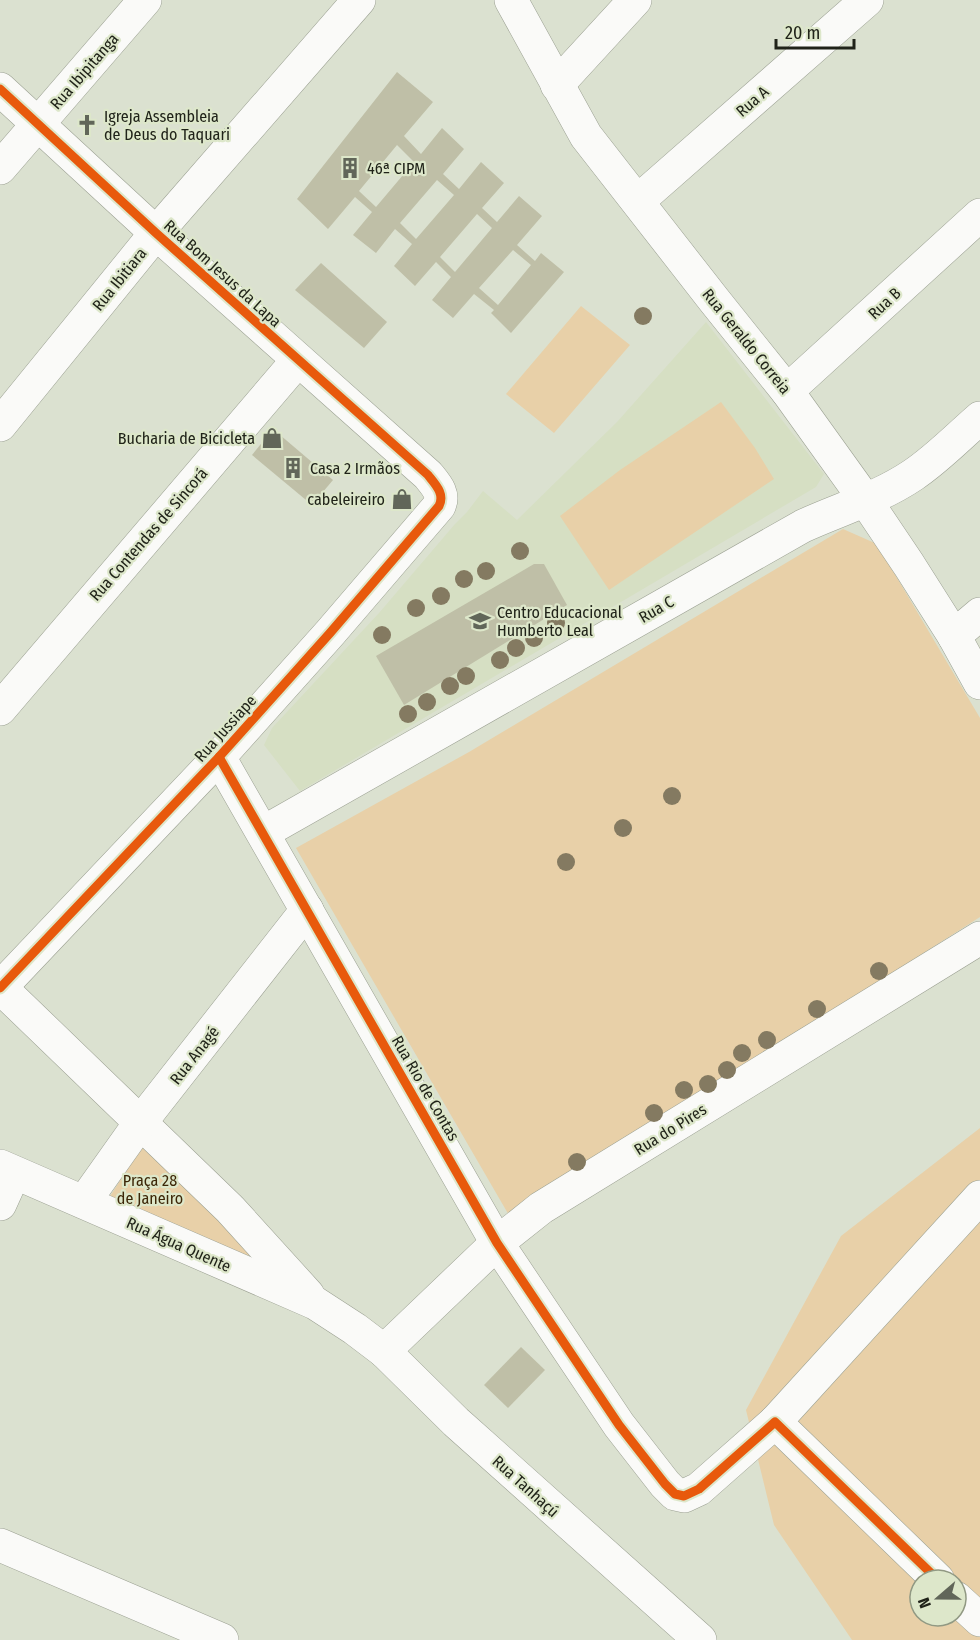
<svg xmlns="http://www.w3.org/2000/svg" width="980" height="1640" font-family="'Fira Sans Condensed',sans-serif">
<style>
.built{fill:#d6dfc3}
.green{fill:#e8d0a8;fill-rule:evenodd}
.building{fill:#bfbfa7;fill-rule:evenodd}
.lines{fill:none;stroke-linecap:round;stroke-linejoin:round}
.minor-casing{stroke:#9ba092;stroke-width:34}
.minor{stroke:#fafaf8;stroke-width:33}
.cycleway-casing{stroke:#dde7ca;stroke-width:13}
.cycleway{stroke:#e8590c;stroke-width:9}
.tree{fill:#847a61}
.labels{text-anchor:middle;stroke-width:4.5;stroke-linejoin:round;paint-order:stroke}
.street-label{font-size:16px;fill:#202319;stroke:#dde7ca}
.poi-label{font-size:16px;fill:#202319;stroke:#dde7ca;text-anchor:start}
.park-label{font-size:16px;fill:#3c2607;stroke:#dde7ca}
</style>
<rect width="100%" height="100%" fill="#dbe1d0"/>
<!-- built -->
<polygon class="built" points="706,322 824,474 816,487 300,791 264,745 272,728 379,613 455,524 467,512 483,491 517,520 617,422"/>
<!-- green -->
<g class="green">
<polygon points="581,306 630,345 554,433 506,394"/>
<polygon points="721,402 755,448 774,479 609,590 560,516 620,470"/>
<polygon points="843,529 877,544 980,718 980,917 510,1217 296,848 469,752"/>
<path d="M 980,1128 L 980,1640 L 852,1640 L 774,1525 L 746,1410 L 841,1236 ZM 920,1580 L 956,1580 L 956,1616 L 920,1616 Z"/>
<polygon points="144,1143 258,1259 218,1246 107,1201"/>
</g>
<!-- building -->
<g class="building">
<path d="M 397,72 L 433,102 L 404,136 L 421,154 L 442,128 L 464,149 L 443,174 L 459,189 L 481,162 L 504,183 L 482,208 L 497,222 L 519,196 L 542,216 L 517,245 L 535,261 L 541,253 L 564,272 L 511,333 L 491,313 L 494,310 L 474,294 L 453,318 L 432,300 L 451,277 L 436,262 L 415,286 L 394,266 L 412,244 L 395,229 L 376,253 L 353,235 L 372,212 L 355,197 L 328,229 L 297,199 ZM 397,145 L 414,162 L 376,207 L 359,191 ZM 437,180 L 454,195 L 416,239 L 400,223 ZM 477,214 L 492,228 L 455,272 L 440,257 ZM 513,250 L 531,265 L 498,305 L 479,288 Z"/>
<polygon points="321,263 387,322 364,348 295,290"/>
<polygon points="273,429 333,480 312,505 252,455"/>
<polygon points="534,564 544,564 567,605 404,705 376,656"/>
<polygon points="521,1347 545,1370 508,1408 484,1385"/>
</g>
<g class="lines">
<defs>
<g id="minor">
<polyline points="511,0 586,136 714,300 787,391 866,501 909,565 954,636 980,683"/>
<polyline points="557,85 635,0"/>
<path d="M 0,89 L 156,233 L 428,475 C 436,485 445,494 439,506 L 330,633 L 219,757 L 0,988"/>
<polyline points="0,168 145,0"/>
<polyline points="638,201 867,0"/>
<polyline points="787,391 980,215"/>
<polyline points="0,425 156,233 359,0"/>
<polyline points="954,636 980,614"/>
<polyline points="0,709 298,360"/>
<polyline points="219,757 497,1243 619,1425 665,1484 675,1494 684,1496 699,1489 775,1422 938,1580"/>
<path d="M 264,832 L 803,526 C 840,509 879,498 913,475 C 937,459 958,437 980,418"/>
<polyline points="0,987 230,1209 308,1295"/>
<polyline points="0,1166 315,1303 355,1329 384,1351 456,1422 700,1640"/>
<polyline points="84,1202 140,1123 307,910"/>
<polyline points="0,1204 14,1173"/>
<polyline points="384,1351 497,1243 541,1208 980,938"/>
<polyline points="775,1422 980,1197"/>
<polyline points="0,1545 222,1640"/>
<polyline points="956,1598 980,1620"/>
</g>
</defs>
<!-- minor casing -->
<use href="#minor" class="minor-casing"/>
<!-- minor -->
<use href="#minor" class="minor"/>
<defs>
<g id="cycleway">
<path d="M 0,89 L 156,233 L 428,475 C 436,485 445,494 439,506 L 330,633 L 219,757 L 0,988"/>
<polyline points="219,757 497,1243 619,1425 665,1484 675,1494 684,1496 699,1489 775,1422 938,1580"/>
</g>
</defs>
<!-- cycleway casing -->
<use href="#cycleway" class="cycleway-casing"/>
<!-- cycleway -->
<use href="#cycleway" class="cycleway"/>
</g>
<!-- trees -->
<g class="tree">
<circle cx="643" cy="316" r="9"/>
<circle cx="520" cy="551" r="9"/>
<circle cx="486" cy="571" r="9"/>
<circle cx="464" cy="579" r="9"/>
<circle cx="441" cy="596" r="9"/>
<circle cx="416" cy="608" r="9"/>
<circle cx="556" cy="623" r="9"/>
<circle cx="382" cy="635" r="9"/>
<circle cx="534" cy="638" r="9"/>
<circle cx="516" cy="648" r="9"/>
<circle cx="500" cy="660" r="9"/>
<circle cx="466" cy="676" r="9"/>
<circle cx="450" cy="686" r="9"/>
<circle cx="427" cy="702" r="9"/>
<circle cx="408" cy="714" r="9"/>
<circle cx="672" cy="796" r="9"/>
<circle cx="623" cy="828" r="9"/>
<circle cx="566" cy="862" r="9"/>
<circle cx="879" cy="971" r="9"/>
<circle cx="817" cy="1009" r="9"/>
<circle cx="767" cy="1040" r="9"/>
<circle cx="742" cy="1053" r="9"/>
<circle cx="727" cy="1070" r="9"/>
<circle cx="708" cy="1084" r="9"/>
<circle cx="684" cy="1090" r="9"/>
<circle cx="654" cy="1113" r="9"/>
<circle cx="577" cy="1162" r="9"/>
</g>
<!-- icons -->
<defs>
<symbol id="church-bare" viewBox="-9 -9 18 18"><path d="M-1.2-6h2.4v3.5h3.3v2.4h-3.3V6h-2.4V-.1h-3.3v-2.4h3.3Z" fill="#616659" stroke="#dde7ca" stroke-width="2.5" paint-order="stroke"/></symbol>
<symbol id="building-bare" viewBox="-9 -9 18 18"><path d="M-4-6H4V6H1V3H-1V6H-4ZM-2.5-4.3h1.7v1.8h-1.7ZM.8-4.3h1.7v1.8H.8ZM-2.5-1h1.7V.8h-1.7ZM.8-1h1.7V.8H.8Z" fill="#616659" stroke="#dde7ca" stroke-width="2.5" paint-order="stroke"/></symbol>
<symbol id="shop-bare" viewBox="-9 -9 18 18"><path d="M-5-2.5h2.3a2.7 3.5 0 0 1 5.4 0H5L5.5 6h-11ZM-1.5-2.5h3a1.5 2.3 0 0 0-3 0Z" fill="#616659" stroke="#dde7ca" stroke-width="2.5" paint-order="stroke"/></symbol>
<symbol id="school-bare" viewBox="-9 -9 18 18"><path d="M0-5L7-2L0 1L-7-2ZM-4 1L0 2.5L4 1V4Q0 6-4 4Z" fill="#616659" stroke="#dde7ca" stroke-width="2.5" paint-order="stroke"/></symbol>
</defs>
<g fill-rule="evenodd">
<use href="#church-bare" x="72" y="110" width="30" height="30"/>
<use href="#building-bare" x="335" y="153" width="30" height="30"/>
<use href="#shop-bare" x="257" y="423" width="30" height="30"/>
<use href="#building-bare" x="278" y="453" width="30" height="30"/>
<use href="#shop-bare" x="387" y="484" width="30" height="30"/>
<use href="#school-bare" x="465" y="606" width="30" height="30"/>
</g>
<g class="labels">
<!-- street labels -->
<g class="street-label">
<text transform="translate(84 71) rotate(-49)" y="6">Rua Ibipitanga</text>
<text transform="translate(752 101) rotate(-41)" y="6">Rua A</text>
<text transform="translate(223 273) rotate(42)" y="6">Rua Bom Jesus da Lapa</text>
<text transform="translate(119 279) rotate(-51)" y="6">Rua Ibitiara</text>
<text transform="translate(884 303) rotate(-43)" y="6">Rua B</text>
<text transform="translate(747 341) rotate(51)" y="6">Rua Geraldo Correia</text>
<text transform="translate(148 534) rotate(-49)" y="6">Rua Contendas de Sincorá</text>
<text transform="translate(656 609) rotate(-30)" y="6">Rua C</text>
<text transform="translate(225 728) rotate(-48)" y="6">Rua Jussiape</text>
<text transform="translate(194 1055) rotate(-52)" y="6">Rua Anagé</text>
<text transform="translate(426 1088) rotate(60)" y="6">Rua Rio de Contas</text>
<text transform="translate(670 1129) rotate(-32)" y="6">Rua do Pires</text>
<text transform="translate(179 1244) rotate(24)" y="6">Rua Água Quente</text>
<text transform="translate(526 1486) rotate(42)" y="6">Rua Tanhaçú</text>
</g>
<!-- poi labels -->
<g class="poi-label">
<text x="104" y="122">Igreja Assembleia<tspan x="104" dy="18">de Deus do Taquari</tspan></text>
<text x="367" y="174">46ª CIPM</text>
<text x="255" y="444" text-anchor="end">Bucharia de Bicicleta</text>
<text x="310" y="474">Casa 2 Irmãos</text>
<text x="385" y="505" text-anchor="end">cabeleireiro</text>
<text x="497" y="618">Centro Educacional<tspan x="497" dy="18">Humberto Leal</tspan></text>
</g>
<!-- park labels -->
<g class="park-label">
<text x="150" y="1186">Praça 28<tspan x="150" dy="18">de Janeiro</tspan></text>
</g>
</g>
<!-- north arrow -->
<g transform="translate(938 1598) rotate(250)"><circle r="28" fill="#dde7ca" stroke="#919983" stroke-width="1.5"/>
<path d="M0-4.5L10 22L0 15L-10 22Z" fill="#616659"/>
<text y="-9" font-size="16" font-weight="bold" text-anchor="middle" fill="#202319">N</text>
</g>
<!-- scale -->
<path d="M776 39v9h78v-9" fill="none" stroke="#202319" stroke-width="3"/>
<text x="785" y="39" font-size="18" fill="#202319" stroke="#dde7ca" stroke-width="4.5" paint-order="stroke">20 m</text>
</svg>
